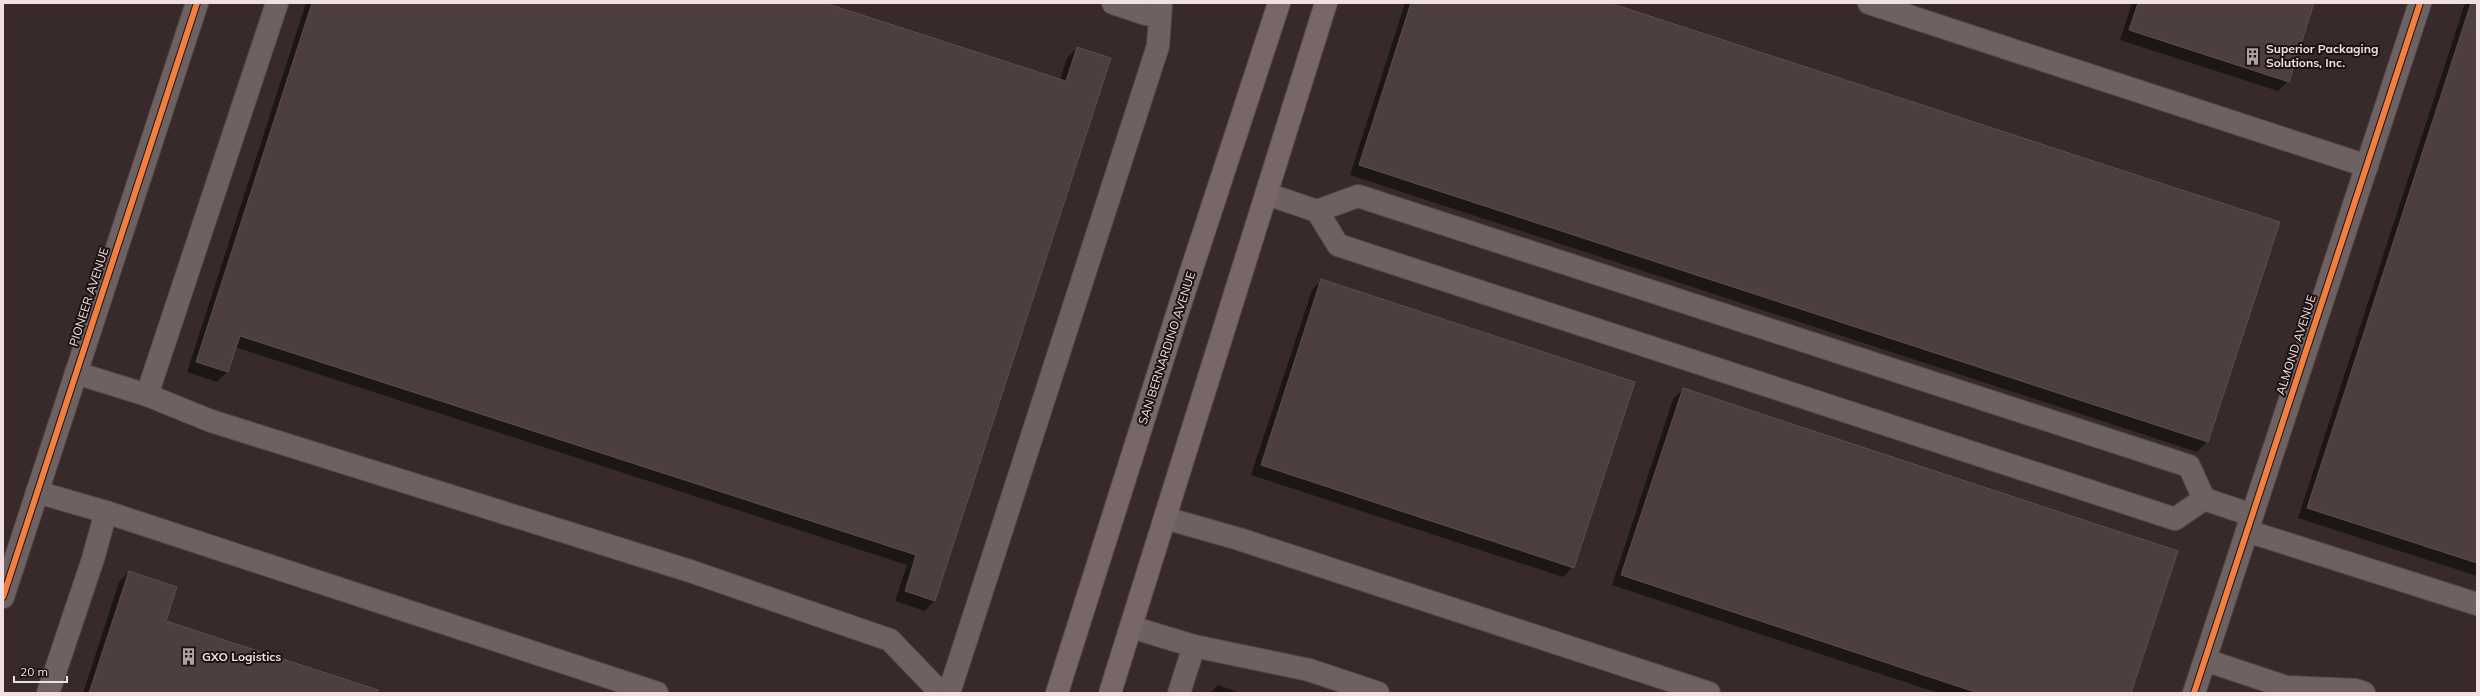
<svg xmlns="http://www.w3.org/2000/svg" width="2480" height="696" font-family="Mulish,sans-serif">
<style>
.shadow{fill:#0007}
.building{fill:#4d3f40;stroke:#5b4e4f}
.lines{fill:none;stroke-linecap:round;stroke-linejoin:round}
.minor-casing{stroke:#554949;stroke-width:24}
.major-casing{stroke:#554949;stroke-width:24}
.minor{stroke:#6e6162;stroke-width:22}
.major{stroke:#786768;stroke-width:22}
.cycleway-casing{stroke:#1d1111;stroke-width:8}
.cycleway{stroke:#f27e40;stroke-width:6}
.labels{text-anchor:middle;stroke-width:4;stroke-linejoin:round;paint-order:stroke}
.poi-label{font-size:12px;font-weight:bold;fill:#f2e0e0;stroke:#1d1111;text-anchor:start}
.street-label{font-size:12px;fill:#f2e0e0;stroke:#1d1111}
</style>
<rect width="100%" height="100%" fill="#382a2b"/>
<!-- shadow -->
<g class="shadow">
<polygon points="306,3 822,3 1060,80 1067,58 1077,48 934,601 925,611 895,601 907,565 235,347 227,372 217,382 187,372"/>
<polygon points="1405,3 1607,3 2279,222 2207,442 2197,452 1350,175"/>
<polygon points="2132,3 2313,3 2288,81 2278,91 2120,40"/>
<polygon points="2465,3 2477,3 2477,576 2298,518"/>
<polygon points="1322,280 1573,567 1563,577 1251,475 1312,290"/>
<polygon points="1683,389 2130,693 1938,693 1612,585 1673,399"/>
<polygon points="129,572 165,622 384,693 83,693 119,582"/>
<polygon points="1218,685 1241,693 1210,693"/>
</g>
<!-- building -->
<g class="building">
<polygon points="312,3 825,3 1066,81 1077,47 1111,58 935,601 905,591 916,555 240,336 228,372 196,362"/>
<polygon points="1411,3 1610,3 2280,222 2208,442 1359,165"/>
<polygon points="2138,3 2314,3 2289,82 2129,30"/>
<polygon points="2471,3 2477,3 2477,563 2307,508"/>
<polygon points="1321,279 1635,382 1574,568 1261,465"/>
<polygon points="1683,388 2178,551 2131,693 1978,693 1621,575"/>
<polygon points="129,571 177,587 166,621 378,690 378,693 89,693"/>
</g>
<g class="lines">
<defs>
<g id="minor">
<polyline points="277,3 147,395 211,421 690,571 890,640 941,693"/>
<polyline points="1113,3 1146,14 1156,3"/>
<polyline points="1869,3 2367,166"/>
<polyline points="1267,194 1317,211 1338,245 2175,519 2204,499 2252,515"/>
<polyline points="1317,211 1358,196 2189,466 2204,499"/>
<polyline points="76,373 147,395"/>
<polyline points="37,492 106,512 93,559 48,693"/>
<polyline points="106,512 657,693"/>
<polyline points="1165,518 1239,539 1709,693"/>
<polyline points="2247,531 2477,604"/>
<polyline points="3,597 197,3"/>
<polyline points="1131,627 1194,646 1309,670 1378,693"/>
<polyline points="2205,660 2286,687 2355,690 2364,693"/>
<polyline points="949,693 1158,46 1161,3"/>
<polyline points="1179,693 1194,646"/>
<polyline points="2194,693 2420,3"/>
</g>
<g id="major">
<polyline points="1057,693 1180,305 1279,3"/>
<polyline points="1110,693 1326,3"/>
</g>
</defs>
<!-- minor casing -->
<use href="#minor" class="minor-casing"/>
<!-- major casing -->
<use href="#major" class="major-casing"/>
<!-- minor -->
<use href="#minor" class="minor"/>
<!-- major -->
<use href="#major" class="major"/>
<defs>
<g id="cycleway">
<polyline points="3,597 197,3"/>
<polyline points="2194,693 2420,3"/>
</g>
</defs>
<!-- cycleway casing -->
<use href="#cycleway" class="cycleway-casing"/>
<!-- cycleway -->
<use href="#cycleway" class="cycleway"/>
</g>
<!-- icons -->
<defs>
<symbol id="building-bare" viewBox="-9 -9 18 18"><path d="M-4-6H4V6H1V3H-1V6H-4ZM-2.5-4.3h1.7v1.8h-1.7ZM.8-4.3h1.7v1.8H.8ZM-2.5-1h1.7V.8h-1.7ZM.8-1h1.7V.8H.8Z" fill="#b1a0a1" stroke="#1d1111" stroke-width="2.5" paint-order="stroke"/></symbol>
</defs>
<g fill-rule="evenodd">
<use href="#building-bare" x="2240" y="44" width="25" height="25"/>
<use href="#building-bare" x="176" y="644" width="25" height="25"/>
</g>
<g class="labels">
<!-- poi labels -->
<g class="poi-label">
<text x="2266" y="53">Superior Packaging<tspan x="2266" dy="14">Solutions, Inc.</tspan></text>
<text x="202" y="661">GXO Logistics</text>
</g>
<!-- street labels -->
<g class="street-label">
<text transform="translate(89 297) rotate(-72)" y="4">PIONEER AVENUE</text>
<text transform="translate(2296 345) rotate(-72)" y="4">ALMOND AVENUE</text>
<text transform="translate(1167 348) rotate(-72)" y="4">SAN BERNARDINO AVENUE</text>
</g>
</g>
<!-- border -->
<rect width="2480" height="696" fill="none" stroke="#f2e0e0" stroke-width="8"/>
<!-- scale -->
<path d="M14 676v6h53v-6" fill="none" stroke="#f2e0e0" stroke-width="2"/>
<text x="20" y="676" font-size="12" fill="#f2e0e0" stroke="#1d1111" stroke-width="3" paint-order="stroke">20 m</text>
</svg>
